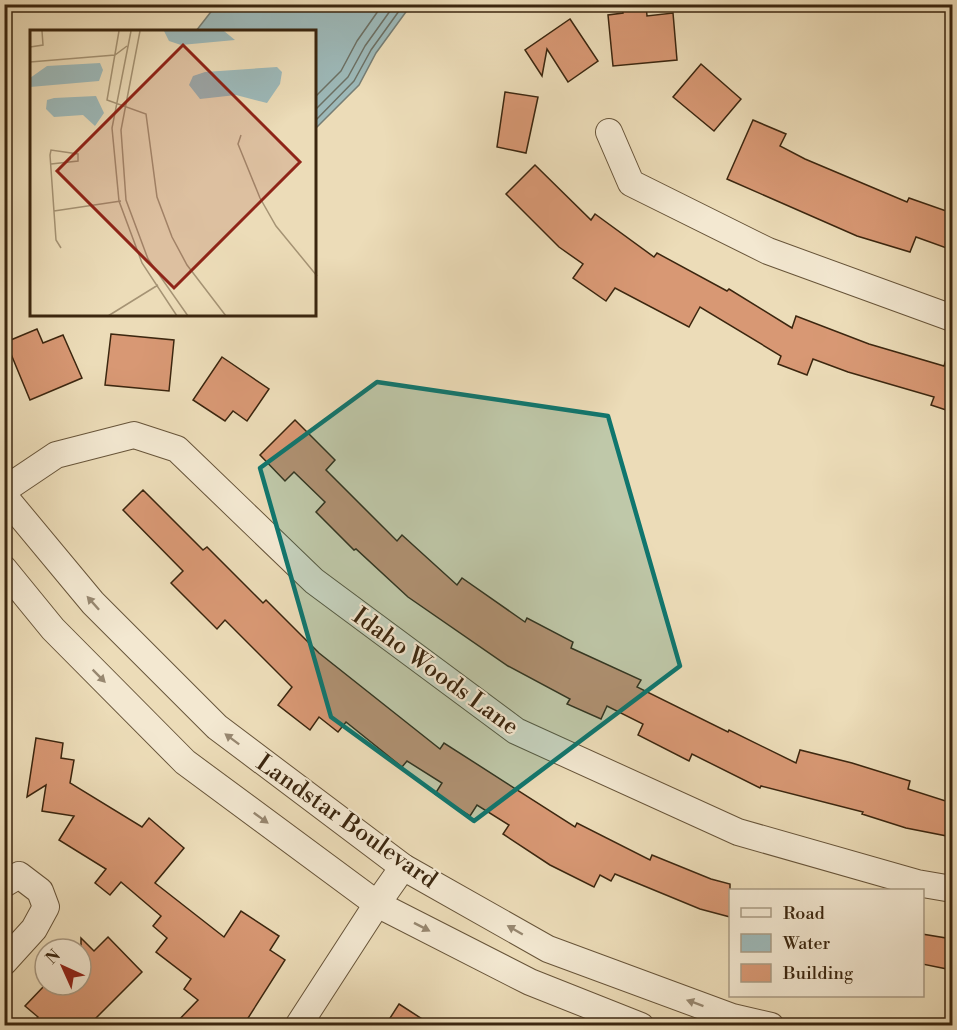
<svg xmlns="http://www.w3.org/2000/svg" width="957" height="1030" font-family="'Libre Bodoni',serif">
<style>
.water{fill:#9db9b9;stroke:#767e75;stroke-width:1.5}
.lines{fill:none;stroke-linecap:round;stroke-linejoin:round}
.shore{stroke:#6c7064;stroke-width:1.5}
.building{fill:#d89874;stroke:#3b260f;stroke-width:1.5}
.minor-casing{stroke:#675439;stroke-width:28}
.minor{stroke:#f3e8d1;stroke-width:26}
.oneway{fill:#978770}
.marked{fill:#0f766e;fill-opacity:0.2;stroke:#0f766e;stroke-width:4.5;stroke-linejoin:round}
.labels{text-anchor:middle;stroke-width:4.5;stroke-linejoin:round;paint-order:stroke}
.street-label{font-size:24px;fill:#3b260f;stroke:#f3e8d1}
.inset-road{fill:none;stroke:#a59374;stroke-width:1.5}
.view{fill:#8f2418;fill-opacity:0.15;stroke:#8f2418;stroke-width:3}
.inset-edge{fill:none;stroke:#3b260f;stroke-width:3}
</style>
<rect width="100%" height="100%" fill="#ecdcb8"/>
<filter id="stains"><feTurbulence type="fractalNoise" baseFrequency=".00333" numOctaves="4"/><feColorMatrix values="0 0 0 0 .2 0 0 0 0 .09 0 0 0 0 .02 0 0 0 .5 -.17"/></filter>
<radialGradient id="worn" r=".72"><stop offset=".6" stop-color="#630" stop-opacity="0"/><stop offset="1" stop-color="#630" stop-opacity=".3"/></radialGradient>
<!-- water -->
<polygon class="water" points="217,4 411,4 411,5 376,53 359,85 315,129 315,32 196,31"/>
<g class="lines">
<!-- shore -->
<g class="shore">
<polyline points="315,97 341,71 357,41 383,4"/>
<polyline points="315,110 348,77 365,46 395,4"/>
<polyline points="315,121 354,81 371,50 404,4"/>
</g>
</g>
<!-- building -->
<g class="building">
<polygon points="622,4 646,4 647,16 673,13 677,60 613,66 608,15 623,13"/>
<polygon points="570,19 598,61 568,82 547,49 542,76 525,50"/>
<polygon points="701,64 741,99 714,131 673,97"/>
<polygon points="505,92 538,97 526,153 497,147"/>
<polygon points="753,120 786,134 780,146 805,159 907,202 909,198 952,213 952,250 916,237 910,252 857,236 727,179"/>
<polygon points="535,165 591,220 595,214 654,257 657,253 727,291 729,289 792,328 796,316 869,344 944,366 949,350 952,351 952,412 931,405 934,397 848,372 813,359 807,375 778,364 781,356 700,307 689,327 615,288 606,301 573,278 583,264 559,247 506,194"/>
<polygon points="37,329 43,343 63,335 82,378 30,400 6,342"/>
<polygon points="111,334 174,340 169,391 105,385"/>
<polygon points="222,357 269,389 247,421 233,411 225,421 193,400"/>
<polygon points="295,420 335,460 326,470 397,541 402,535 457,585 462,578 525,622 527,618 573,642 571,648 641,680 637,687 728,732 729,730 796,763 800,750 852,763 910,781 908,789 952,803 952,837 906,828 862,814 863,812 761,786 760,788 692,754 689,761 638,735 643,724 607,706 601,719 567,704 570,699 508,666 408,597 356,549 354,550 316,512 325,502 294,472 285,481 260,455"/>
<polygon points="143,490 203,550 207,547 263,603 266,600 319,653 440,749 444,743 575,827 577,823 650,860 652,855 711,879 730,884 730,917 700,909 615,874 611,881 600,875 594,887 550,865 503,834 509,825 477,805 470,816 435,794 442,783 407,761 402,767 346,722 338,732 319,717 310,730 278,705 292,687 225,620 217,629 171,583 183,571 123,510"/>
<polygon points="36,738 63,743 61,758 74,760 70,783 142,827 149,818 184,848 155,883 224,937 241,911 279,936 270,950 285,960 243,1026 173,1026 198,1000 184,989 191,979 156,952 167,938 153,926 161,916 121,882 110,895 95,883 106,869 59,840 74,816 42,811 46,785 27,797"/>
<polygon points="922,934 952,939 952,970 922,964"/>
<polygon points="108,937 142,972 88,1026 30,1026 38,1017 25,1006 45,985 81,985 81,938 94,951"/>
<polygon points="399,1004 433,1026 385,1026"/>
</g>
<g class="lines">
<defs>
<g id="minor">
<polyline points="609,132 631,183 768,251 952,318"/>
<polyline points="4,490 56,455 134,435 177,449 314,581 516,731 738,832 917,883 952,889"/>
<polyline points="4,496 93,603 217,727 403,867 548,949 732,1017 771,1026"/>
<polyline points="4,569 53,629 185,762 377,904 530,982 641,1026"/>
<polyline points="4,884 19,875 40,891 46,907 34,929 4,962"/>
<polyline points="298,1026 377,904 403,867"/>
</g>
</defs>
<!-- minor casing -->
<use href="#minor" class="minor-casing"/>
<!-- minor -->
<use href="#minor" class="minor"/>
</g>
<!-- one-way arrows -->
<defs><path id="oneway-solid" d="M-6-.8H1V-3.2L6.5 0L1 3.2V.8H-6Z" transform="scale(1.5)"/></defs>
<g class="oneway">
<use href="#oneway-solid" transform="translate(93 603) rotate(-132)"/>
<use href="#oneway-solid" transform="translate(99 676) rotate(45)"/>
<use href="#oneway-solid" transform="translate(232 739) rotate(-143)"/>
<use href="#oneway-solid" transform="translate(261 818) rotate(36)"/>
<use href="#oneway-solid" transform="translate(422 927) rotate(27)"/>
<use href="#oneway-solid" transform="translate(515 930) rotate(-150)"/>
<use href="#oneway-solid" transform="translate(695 1003) rotate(-160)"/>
</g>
<!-- marked area -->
<path class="marked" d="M 377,382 L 608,416 L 680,666 L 474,821 L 331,717 L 260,468 Z"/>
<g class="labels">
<!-- street labels -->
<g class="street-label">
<text transform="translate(436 671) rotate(36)" y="8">Idaho Woods Lane</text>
<text transform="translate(347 821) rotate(35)" y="8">Landstar Boulevard</text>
</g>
</g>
<!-- overview -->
<g transform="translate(30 30)">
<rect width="286" height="286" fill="#ecdcb8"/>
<path d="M 134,1 L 194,1 L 205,10 L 151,15 L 139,11 ZM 70,33 L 73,40 L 69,51 L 0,57 L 0,48 L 17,36 ZM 247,37 L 252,42 L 250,54 L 237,73 L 206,65 L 170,69 L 159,55 L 163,46 L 175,42 ZM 66,66 L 74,83 L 65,96 L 53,85 L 24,87 L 16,79 L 17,70 L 24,68 Z" fill="#9db9b9"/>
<path class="inset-road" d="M 89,1 L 77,70 L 116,84 L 127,167 L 142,207 L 157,235 L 196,286M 101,1 L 82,98 L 89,171 L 112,233 L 147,286M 110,1 L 91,100 L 96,170 L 118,229 L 158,286M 0,17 L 13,15 L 12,1M 0,32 L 85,25 L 97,16M 211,105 L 208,114 L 230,168 L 246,196 L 287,246M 21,134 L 48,131 L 48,124 L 21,120 L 20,125 L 26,210 L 31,218M 24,181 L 91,171M 78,286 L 128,255"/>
<path class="view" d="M 153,15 L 270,132 L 144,258 L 27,141 Z"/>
<rect width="286" height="286" class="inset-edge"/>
</g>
<!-- margin -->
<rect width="957" height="1030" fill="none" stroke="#ecdcb8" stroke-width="24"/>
<rect x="6" y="6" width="945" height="1018" fill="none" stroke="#3b260f" stroke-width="3"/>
<rect x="12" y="12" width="933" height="1006" fill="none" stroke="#3b260f" stroke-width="1.5"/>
<!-- legend -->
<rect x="729" y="889" width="195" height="108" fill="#f3e8d1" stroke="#a99a83" stroke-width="1.5"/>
<rect x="741" y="908" width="30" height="9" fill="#f3e8d1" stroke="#a99a83" stroke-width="1.5"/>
<text x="783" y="919" font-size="18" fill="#3b260f">Road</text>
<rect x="741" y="934" width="30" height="18" fill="#9db9b9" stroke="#a99a83" stroke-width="1.5"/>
<text x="783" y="949" font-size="18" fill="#3b260f">Water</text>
<rect x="741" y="964" width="30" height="18" fill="#d89874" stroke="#a99a83" stroke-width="1.5"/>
<text x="783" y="979" font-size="18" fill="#3b260f">Building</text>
<!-- north arrow -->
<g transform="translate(63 967) rotate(315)"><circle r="28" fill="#f3e8d1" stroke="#a99a83" stroke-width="1.5"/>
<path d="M0-4.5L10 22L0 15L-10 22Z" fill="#8f2418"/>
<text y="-9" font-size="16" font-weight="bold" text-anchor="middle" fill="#3b260f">N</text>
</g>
<rect width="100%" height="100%" filter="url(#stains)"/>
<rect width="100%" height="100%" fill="url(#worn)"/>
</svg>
